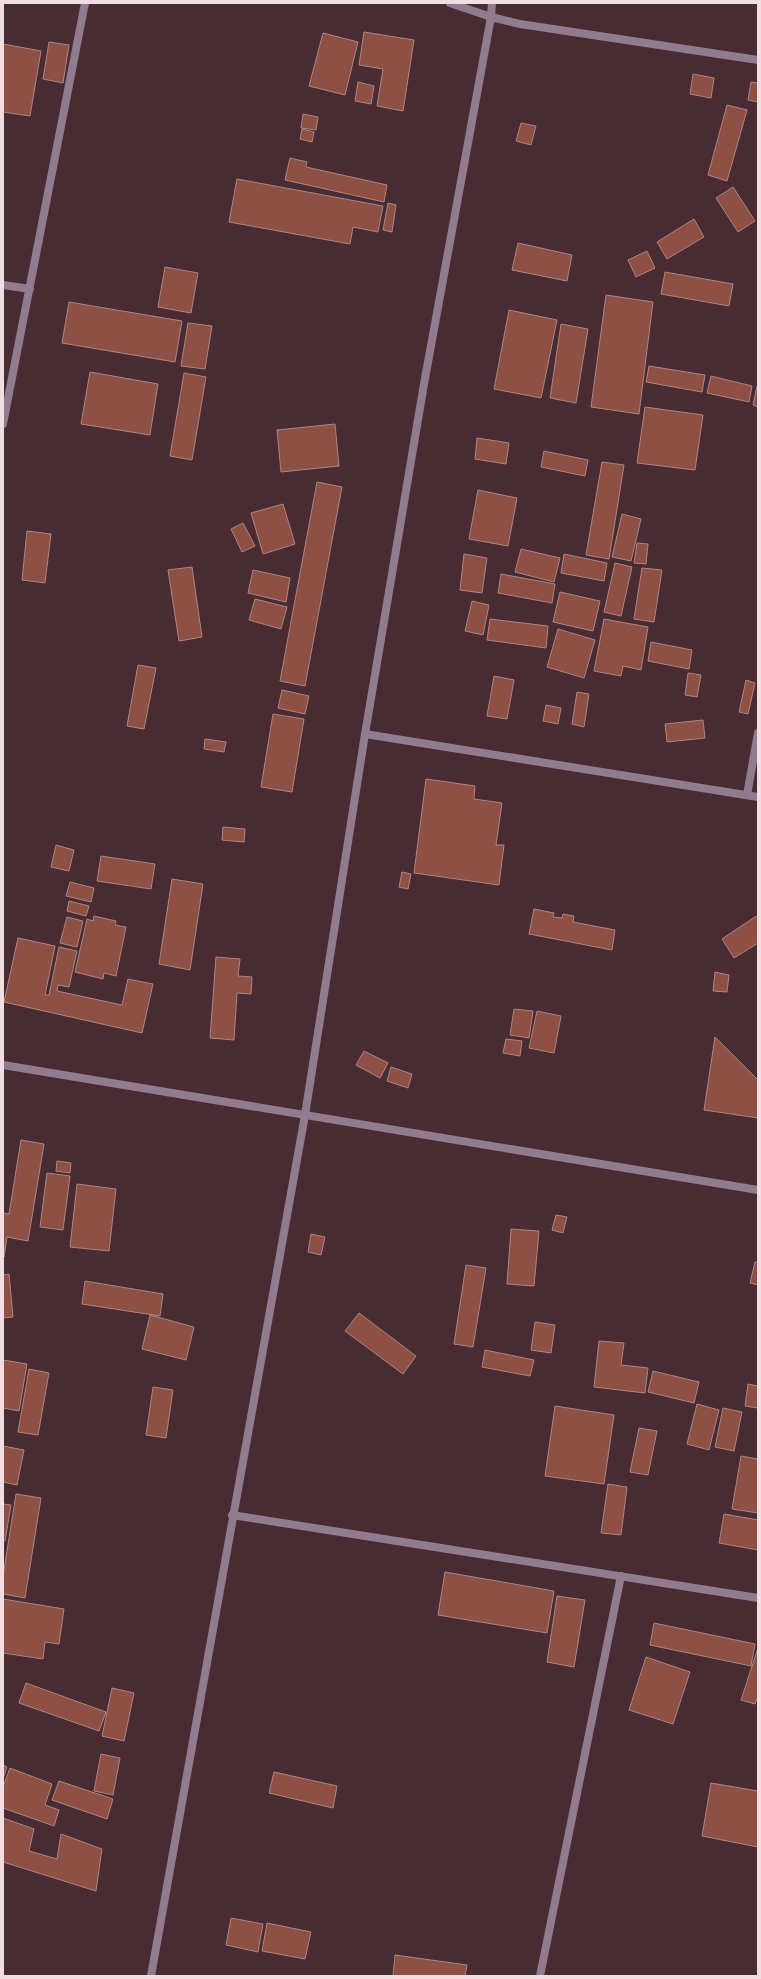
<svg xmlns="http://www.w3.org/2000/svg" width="761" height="1979" font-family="'Zilla Slab',serif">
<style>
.building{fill:#8e5045;stroke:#ac8780}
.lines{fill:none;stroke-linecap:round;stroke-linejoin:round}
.minor{stroke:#917b8f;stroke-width:8}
.tertiary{stroke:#917b8f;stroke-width:8}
</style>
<rect width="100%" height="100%" fill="#492b34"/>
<!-- building -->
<g class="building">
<polygon points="364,32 414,40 403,111 377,106 383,69 359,65"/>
<polygon points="323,33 358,42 345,95 309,86"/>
<polygon points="49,42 69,45 63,83 43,79"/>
<polygon points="3,44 41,51 30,116 3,112"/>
<polygon points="693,74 714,78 711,98 690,94"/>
<polygon points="358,82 374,86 371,104 355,101"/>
<polygon points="751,82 758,83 758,102 748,100"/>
<polygon points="727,105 747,110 727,181 708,175"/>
<polygon points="303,114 318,117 316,130 301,128"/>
<polygon points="521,123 536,126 531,145 516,141"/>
<polygon points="302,129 314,132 312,142 300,139"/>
<polygon points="290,158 307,162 306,167 387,185 384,202 285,180"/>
<polygon points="237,179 383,206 378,232 353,227 350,244 229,222"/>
<polygon points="733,187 755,221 738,232 716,198"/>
<polygon points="388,203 396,205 392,232 383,230"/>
<polygon points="694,219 704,237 667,259 657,242"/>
<polygon points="518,243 572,255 567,281 512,270"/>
<polygon points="647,251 655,268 636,277 628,260"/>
<polygon points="165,267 198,273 191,313 158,307"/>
<polygon points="665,272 733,284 729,306 661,294"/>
<polygon points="606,295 653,302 639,414 591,407"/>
<polygon points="69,302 182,321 175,362 62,343"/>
<polygon points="509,310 557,320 541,398 494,389"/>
<polygon points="188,323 212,326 205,369 181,366"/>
<polygon points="561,324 588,329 576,403 550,398"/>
<polygon points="649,366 705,375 702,392 646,382"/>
<polygon points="90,372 158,384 150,435 81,424"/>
<polygon points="184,373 206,377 192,460 170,456"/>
<polygon points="711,376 752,386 749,402 707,393"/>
<polygon points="757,386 758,386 758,407 753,405"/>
<polygon points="645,407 703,415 695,470 637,463"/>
<polygon points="335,424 339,466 281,472 277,430"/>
<polygon points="477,438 509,443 506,464 475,459"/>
<polygon points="544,451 588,460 585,476 541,467"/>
<polygon points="602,462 624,465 609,559 586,555"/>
<polygon points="317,482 342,487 305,686 280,681"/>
<polygon points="478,490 517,498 508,546 469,539"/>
<polygon points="283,504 295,544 263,554 251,513"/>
<polygon points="622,514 641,519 631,561 612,557"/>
<polygon points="243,523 255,546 242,552 231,529"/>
<polygon points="27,531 51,534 45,583 22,580"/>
<polygon points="637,543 648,544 646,564 634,563"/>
<polygon points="521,549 560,558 554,582 515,572"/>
<polygon points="464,554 487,558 482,593 460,590"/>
<polygon points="564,554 607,563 604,581 561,573"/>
<polygon points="615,563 632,567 621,616 604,612"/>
<polygon points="192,567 202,637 179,641 168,570"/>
<polygon points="642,568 662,570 654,622 634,619"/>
<polygon points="253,570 290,578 286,602 248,593"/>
<polygon points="501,574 555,584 552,603 498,593"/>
<polygon points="560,592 600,601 593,631 553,622"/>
<polygon points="255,599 287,607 281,629 249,620"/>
<polygon points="472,601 489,605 483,635 465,631"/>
<polygon points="490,619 548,626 546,648 487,640"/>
<polygon points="604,619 648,627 641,670 623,666 621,676 594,671"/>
<polygon points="558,629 595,640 584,678 547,667"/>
<polygon points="651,642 692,650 689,669 648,661"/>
<polygon points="138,665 156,668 144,729 127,726"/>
<polygon points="688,673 701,675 697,697 685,695"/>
<polygon points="494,676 514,680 507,719 487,716"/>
<polygon points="746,680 755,683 748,714 739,712"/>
<polygon points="282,690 309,696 305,714 278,708"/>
<polygon points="577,692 589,694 584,727 572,724"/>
<polygon points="546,705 561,708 558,724 543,721"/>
<polygon points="273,714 304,719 292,792 261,787"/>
<polygon points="703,720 705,738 667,742 665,724"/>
<polygon points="205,739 226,742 224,752 204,749"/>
<polygon points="426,779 475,786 474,799 502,803 496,845 504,845 499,885 414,873"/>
<polygon points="223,827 245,829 244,842 222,840"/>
<polygon points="56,845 74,850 69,871 51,867"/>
<polygon points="101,856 155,864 151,889 97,881"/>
<polygon points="402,872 411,874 408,889 399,887"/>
<polygon points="172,879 203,884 190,970 159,964"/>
<polygon points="70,882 94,888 91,902 66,896"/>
<polygon points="69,901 89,906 86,916 67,911"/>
<polygon points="534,909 554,913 553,917 562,918 563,914 574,916 573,922 615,930 612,950 529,934"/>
<polygon points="758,915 758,943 734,958 722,939"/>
<polygon points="94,916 116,921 115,925 126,927 116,976 104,973 103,979 75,972 87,919 93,921"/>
<polygon points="67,917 83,921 77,947 60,943"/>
<polygon points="18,938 55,946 45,995 49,995 59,947 77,951 69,987 58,985 57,991 122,1005 128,979 153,984 142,1033 4,1002"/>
<polygon points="216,957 240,959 238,976 252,977 251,994 237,993 234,1040 210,1038"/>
<polygon points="715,972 729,975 727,992 713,991"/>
<polygon points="514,1009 533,1011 529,1038 510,1035"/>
<polygon points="537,1011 561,1016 554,1053 529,1048"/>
<polygon points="715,1037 758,1080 758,1118 704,1110"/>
<polygon points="506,1039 522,1041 520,1056 503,1053"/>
<polygon points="364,1051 388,1063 380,1078 356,1065"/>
<polygon points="391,1067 412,1074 408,1088 387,1081"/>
<polygon points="21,1140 44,1144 28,1241 7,1237 4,1257 3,1213 9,1214"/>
<polygon points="57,1161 71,1163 70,1173 56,1171"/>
<polygon points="47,1173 70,1176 63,1230 40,1227"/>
<polygon points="77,1184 116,1189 109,1251 70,1247"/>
<polygon points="556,1215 567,1217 563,1233 552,1230"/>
<polygon points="511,1229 539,1231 534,1286 507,1284"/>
<polygon points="311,1234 325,1237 321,1255 308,1252"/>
<polygon points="755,1262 758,1262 758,1285 750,1283"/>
<polygon points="466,1265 486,1268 473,1347 454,1344"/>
<polygon points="9,1274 13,1317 3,1318 3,1275"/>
<polygon points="85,1281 163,1294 160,1316 82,1304"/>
<polygon points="359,1313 416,1356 403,1374 345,1331"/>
<polygon points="150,1315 194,1327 186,1360 142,1349"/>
<polygon points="535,1322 555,1325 551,1353 531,1350"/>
<polygon points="599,1341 624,1343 621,1365 648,1368 645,1393 594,1387"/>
<polygon points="485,1350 534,1360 530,1376 482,1367"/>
<polygon points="3,1360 27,1364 19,1411 3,1408"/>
<polygon points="29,1369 49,1373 38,1435 18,1432"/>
<polygon points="653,1371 699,1382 694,1403 648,1392"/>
<polygon points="748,1384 758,1386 758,1408 745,1406"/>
<polygon points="153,1387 173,1390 166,1438 146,1435"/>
<polygon points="697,1404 719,1410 709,1450 687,1444"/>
<polygon points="555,1406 614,1415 604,1484 545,1476"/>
<polygon points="723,1408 742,1412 734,1451 715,1447"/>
<polygon points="639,1428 657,1431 648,1475 630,1472"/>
<polygon points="3,1446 24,1450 17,1485 3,1482"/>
<polygon points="741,1456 758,1459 758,1513 732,1509"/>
<polygon points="608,1484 627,1487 621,1535 601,1533"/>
<polygon points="16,1494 41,1498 25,1598 3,1594 3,1576"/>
<polygon points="3,1504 11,1505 5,1541 3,1541"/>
<polygon points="724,1514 758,1520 758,1550 719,1543"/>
<polygon points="445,1572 554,1591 547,1633 438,1615"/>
<polygon points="557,1596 585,1600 574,1667 547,1662"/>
<polygon points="3,1599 64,1609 59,1644 45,1642 43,1659 3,1653"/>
<polygon points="654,1623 755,1644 751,1666 650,1645"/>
<polygon points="758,1648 758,1696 755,1704 741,1700"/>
<polygon points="646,1657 690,1672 673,1724 629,1710"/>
<polygon points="26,1683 106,1712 99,1731 19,1703"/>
<polygon points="112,1688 134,1693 124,1741 102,1736"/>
<polygon points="101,1754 120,1758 113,1795 94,1791"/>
<polygon points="3,1765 7,1767 3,1779"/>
<polygon points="10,1768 52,1784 45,1805 59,1810 54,1826 3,1808 3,1787"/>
<polygon points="274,1772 337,1786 333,1808 269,1793"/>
<polygon points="59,1781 113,1799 107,1819 52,1800"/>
<polygon points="711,1783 758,1791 758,1847 702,1836"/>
<polygon points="3,1818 34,1829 29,1851 57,1859 61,1834 102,1849 96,1891 3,1862"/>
<polygon points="231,1918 263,1924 258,1952 226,1945"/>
<polygon points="267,1923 311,1932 305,1959 262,1951"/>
<polygon points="395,1955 467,1965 465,1976 393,1976"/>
</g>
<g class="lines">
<!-- minor -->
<g class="minor">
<polyline points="450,3 491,17 520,24 758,60"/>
<polyline points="3,285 30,289"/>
<polyline points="3,424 85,3"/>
<polyline points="365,734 758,797"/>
<polyline points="747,795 758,733"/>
<polyline points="3,1065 758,1190"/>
<polyline points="232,1515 758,1598"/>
<polyline points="540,1976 621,1576"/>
</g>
<!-- tertiary -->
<polyline class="tertiary" points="151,1976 305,1115 365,734 424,384 491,17 492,3"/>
</g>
<!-- border -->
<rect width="761" height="1979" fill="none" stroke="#f1dde2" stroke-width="8"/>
</svg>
